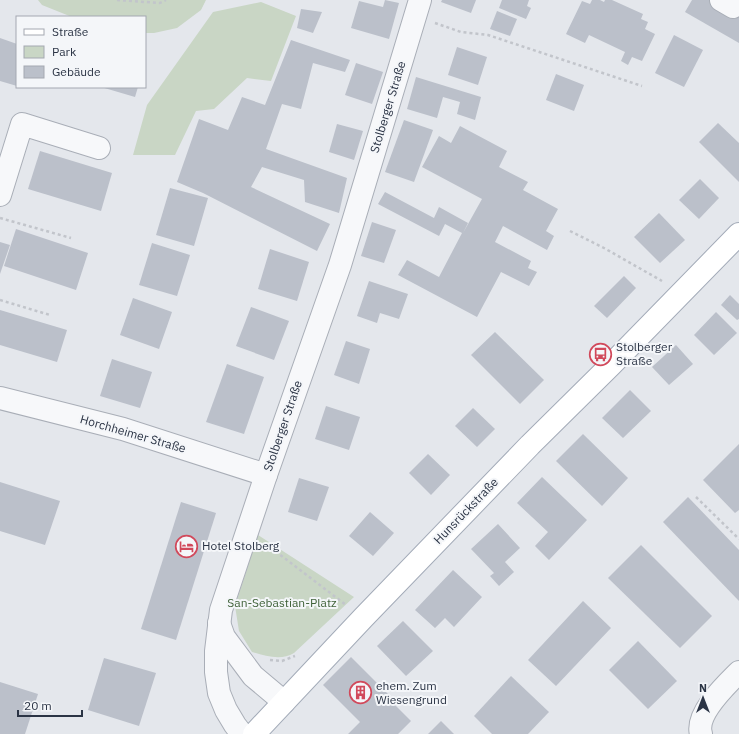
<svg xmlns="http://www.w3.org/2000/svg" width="739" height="734" font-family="'IBM Plex Sans',sans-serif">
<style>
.green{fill:#c9d6c5}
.building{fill:#bbc0ca}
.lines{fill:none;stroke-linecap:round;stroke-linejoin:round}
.minor-casing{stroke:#a9aeb7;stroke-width:24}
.major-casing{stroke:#a3abb8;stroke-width:24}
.path{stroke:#c2c5cb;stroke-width:2.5;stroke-dasharray:3 3;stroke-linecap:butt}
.minor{stroke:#f7f8fa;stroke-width:22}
.major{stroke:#fff;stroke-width:22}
.labels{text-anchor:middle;stroke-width:4;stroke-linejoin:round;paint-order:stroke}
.street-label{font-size:12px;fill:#2b3445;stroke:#f4f6f9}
.poi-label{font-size:12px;fill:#2b3445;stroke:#f4f6f9;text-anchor:start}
.park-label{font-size:12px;fill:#3f6138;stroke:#f4f6f9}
</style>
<rect width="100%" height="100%" fill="#e4e7ec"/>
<!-- green -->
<g class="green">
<polygon points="38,0 206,0 201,10 177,28 154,33 145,33 145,17 72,17 42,5"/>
<polygon points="261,2 296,16 271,81 247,78 214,109 196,111 175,155 133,155 147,105 213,12"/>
<path d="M 258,535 L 354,597 L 294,653 C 281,661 266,656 252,652 L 239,631 L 235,606 Z"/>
</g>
<!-- building -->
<g class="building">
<polygon points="385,0 399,3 389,39 351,28 359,1 383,7"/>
<polygon points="442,0 476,0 471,13 441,2"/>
<polygon points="502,0 529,0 527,6 531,8 526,19 499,8"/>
<polygon points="592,0 600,0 604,2 605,0 612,0 643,14 641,19 648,22 645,29 655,34 642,61 632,57 628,65 621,61 625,52 589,35 585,43 566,34 582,1 590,4"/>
<polygon points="692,0 711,0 739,17 739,43 685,12"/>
<polygon points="301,9 322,12 313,33 297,28"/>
<polygon points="497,11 517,19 510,36 490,29"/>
<polygon points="674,35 703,50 684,87 655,73"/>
<polygon points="0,38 17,44 17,86 0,81"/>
<polygon points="291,40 350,60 345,72 313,63 301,109 282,104 266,149 347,178 339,213 305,202 304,180 262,167 251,187 330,224 317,251 203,193 177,182 199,119 228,130 242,97 265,105"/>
<polygon points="457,47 487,57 478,85 448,75"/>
<polygon points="356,63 383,72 372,104 345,95"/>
<polygon points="556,74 584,85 574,111 546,100"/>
<polygon points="416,77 481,97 475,120 457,114 460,102 443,97 437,118 407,109"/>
<polygon points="101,87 138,87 135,97"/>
<polygon points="404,120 433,130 414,182 385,172"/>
<polygon points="718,123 739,143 739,182 699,142"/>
<polygon points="337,124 363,131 354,160 329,152"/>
<polygon points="460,126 507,151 499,167 528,182 523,190 558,209 546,231 554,236 547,250 503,226 495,242 531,261 528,268 537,272 529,286 501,272 477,317 398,275 407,260 439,277 462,233 445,224 439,236 378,204 385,192 434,218 439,207 468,223 463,233 482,199 422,167 439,136 451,143"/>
<polygon points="40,151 112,173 101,211 28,189"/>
<polygon points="700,179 719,198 699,219 679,200"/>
<polygon points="170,188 208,198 194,246 156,235"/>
<polygon points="659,213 685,240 660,263 634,237"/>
<polygon points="372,222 396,230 384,263 361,256"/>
<polygon points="16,229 88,253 76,290 4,266"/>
<polygon points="0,242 10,245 0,274"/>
<polygon points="152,243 190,255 177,296 139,285"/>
<polygon points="270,249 309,262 297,301 258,289"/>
<polygon points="624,276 636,288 607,318 594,306"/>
<polygon points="369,281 408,294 399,319 380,313 377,323 357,316"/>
<polygon points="730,295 739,304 739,319 737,320 721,305"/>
<polygon points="133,298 172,312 159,349 120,335"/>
<polygon points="251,307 289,321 274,360 236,346"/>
<polygon points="0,310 67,330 57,362 0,345"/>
<polygon points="716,312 737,333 714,355 694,335"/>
<polygon points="495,332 544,380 520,404 471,355"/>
<polygon points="346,341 370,349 359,384 334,375"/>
<polygon points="676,345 693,364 669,385 652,367"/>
<polygon points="112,359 152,372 140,408 100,396"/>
<polygon points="227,364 264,377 244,434 206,422"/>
<polygon points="630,390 651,411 623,438 602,418"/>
<polygon points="326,406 360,417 349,450 315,439"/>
<polygon points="473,408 495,429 477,447 455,426"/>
<polygon points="583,434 628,478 602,506 556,461"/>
<polygon points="739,444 739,510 735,513 703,480"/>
<polygon points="428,454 450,475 431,495 409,473"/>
<polygon points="542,477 587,520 549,560 535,546 548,532 517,503"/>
<polygon points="299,478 329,487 317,521 288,512"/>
<polygon points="0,482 60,501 45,545 0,531"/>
<polygon points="688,497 739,550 739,601 663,522"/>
<polygon points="181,502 216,513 176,640 141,629"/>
<polygon points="370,512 394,533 373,556 349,536"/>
<polygon points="498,524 520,548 505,562 514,572 499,586 490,576 494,573 471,549"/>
<polygon points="641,545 712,616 680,648 608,578"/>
<polygon points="453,570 482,597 454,627 445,618 435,628 415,610"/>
<polygon points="583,601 611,628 556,686 528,660"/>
<polygon points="403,621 433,651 406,676 377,646"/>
<polygon points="638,641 677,681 648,709 609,670"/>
<polygon points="351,657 396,702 394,704 411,721 398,734 348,734 360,722 323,685"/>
<polygon points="104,658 156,673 139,726 88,710"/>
<polygon points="511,676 549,712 528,734 492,734 474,716"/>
<polygon points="0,682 38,694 25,734 0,734"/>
<polygon points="441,721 454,734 428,734"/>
</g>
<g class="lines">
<defs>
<g id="minor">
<polyline points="721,0 733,7"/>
<polyline points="0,195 22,124 99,148"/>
<polyline points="0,398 123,429 266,475"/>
<polyline points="219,623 224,637 253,676 284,702"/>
<polyline points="242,734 235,725 226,710 219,693 216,672 216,651 221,610 266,475 340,265 420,0"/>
<path d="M 701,734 C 695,714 726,685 739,672"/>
</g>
<polyline id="major" points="254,734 363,618 530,445 611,365 739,234"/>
</defs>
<!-- minor casing -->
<use href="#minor" class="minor-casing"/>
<!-- major casing -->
<use href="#major" class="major-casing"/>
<!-- path -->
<g class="path">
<polyline points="117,0 160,3 166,0"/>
<polyline points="435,23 461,32 488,35 642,86"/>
<polyline points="0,218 71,238"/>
<polyline points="570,231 604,248 662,281"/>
<polyline points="0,300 50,315"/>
<polyline points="696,497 739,539"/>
<polyline points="266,544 346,605"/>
<polyline points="270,660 282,661 295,656"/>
</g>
<!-- minor -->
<use href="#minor" class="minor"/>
<!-- major -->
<use href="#major" class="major"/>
</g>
<!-- icons -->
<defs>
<symbol id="bus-ring" viewBox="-11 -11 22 22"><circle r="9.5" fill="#f4f6f9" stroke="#d1495b" stroke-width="1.5"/><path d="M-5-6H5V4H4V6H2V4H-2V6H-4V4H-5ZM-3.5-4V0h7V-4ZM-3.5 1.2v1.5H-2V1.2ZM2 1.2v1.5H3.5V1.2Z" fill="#d1495b"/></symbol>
<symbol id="hotel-ring" viewBox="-11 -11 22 22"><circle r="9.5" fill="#f4f6f9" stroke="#d1495b" stroke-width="1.5"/><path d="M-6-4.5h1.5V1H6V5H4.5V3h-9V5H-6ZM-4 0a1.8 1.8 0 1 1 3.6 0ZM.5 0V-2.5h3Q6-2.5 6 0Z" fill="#d1495b"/></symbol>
<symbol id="building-ring" viewBox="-11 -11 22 22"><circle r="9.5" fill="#f4f6f9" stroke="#d1495b" stroke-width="1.5"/><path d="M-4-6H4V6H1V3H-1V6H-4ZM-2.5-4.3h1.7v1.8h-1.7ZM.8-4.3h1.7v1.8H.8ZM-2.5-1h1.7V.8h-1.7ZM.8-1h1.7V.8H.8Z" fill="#d1495b"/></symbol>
</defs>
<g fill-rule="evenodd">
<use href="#bus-ring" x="588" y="342" width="25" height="25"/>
<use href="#hotel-ring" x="174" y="534" width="25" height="25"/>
<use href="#building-ring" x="348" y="680" width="25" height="25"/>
</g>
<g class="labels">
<!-- street labels -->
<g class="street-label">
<text transform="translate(388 107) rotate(-73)" y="4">Stolberger Straße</text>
<text transform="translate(283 426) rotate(-71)" y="4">Stolberger Straße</text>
<text transform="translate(133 434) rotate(16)" y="4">Horchheimer Straße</text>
<text transform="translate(466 511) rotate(-46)" y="4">Hunsrückstraße</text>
</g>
<!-- poi labels -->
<g class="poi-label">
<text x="616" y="351">Stolberger<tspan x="616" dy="14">Straße</tspan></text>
<text x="202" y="550">Hotel Stolberg</text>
<text x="376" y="690">ehem. Zum<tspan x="376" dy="14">Wiesengrund</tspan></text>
</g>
<!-- park labels -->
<g class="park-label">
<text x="282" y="607">San-Sebastian-Platz</text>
</g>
</g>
<!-- legend -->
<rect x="16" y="16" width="130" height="72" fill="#f4f6f9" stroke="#a4a8b1"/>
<rect x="24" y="29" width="20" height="6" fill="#ffffff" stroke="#a4a8b1"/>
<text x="52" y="36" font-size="12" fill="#2b3445">Straße</text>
<rect x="24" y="46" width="20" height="12" fill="#c9d6c5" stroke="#a4a8b1"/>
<text x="52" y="56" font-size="12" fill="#2b3445">Park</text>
<rect x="24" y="66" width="20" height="12" fill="#bbc0ca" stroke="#a4a8b1"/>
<text x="52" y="76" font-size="12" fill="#2b3445">Gebäude</text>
<!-- north arrow -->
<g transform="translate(703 698)" stroke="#f4f6f9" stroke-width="3" paint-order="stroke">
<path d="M0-3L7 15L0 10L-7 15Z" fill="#2b3445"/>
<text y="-6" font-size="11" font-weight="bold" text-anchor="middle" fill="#2b3445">N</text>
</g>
<!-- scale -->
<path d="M18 710v6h64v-6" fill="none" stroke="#2b3445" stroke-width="2"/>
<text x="24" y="710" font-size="12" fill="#2b3445" stroke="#f4f6f9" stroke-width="3" paint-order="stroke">20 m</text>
</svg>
